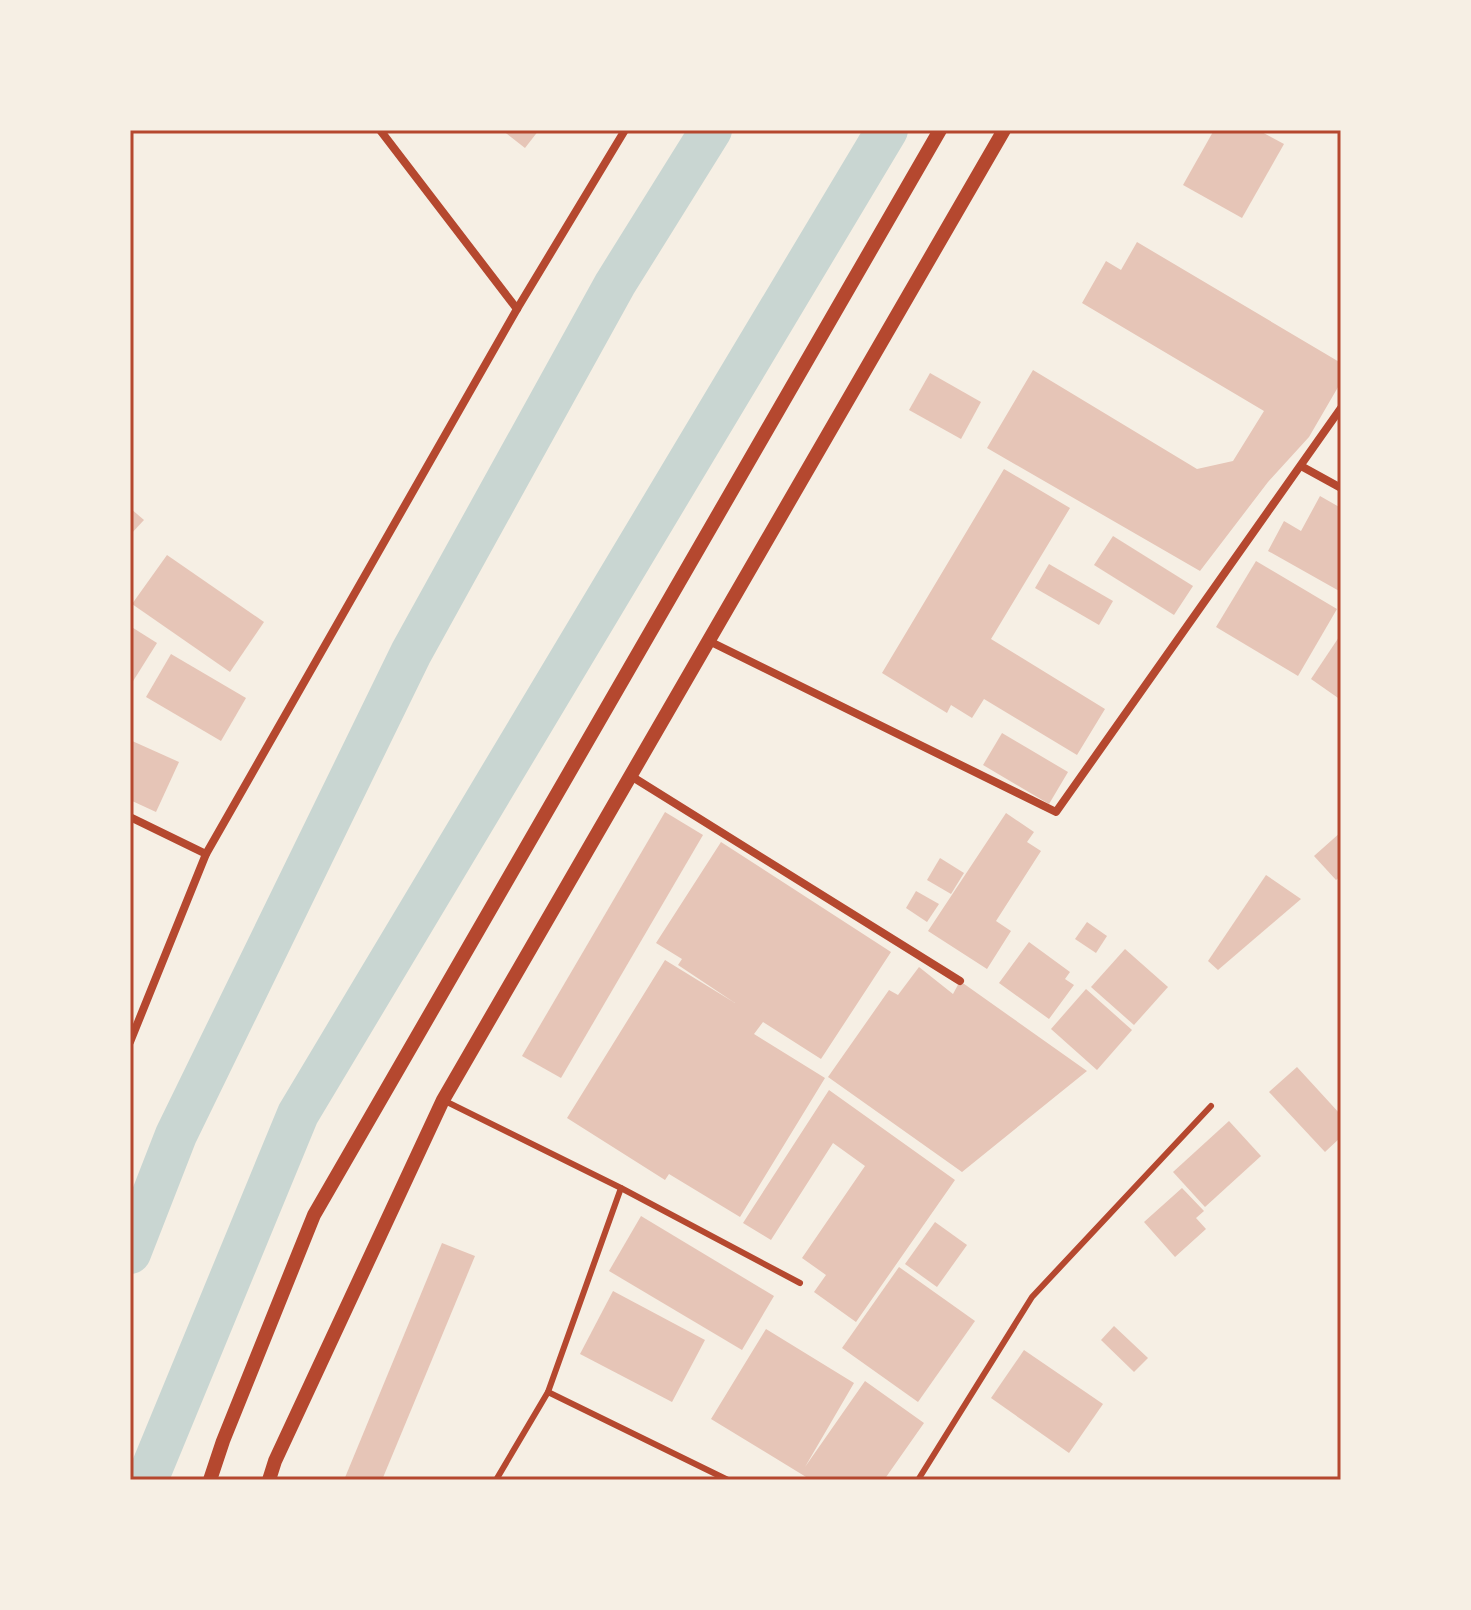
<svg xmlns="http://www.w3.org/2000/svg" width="1471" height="1610" font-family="'Varela Round',sans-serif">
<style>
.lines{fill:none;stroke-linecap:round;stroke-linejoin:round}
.canal{stroke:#c9d6d2;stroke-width:42}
.building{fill:#e6c5b7}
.service{stroke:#b5482f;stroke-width:6}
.minor{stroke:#b5482f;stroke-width:8}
.tertiary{stroke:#b5482f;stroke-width:14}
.neatline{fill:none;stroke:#b5482f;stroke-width:3}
</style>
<rect width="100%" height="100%" fill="#f6efe4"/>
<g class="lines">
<!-- canal -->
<g class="canal">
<polyline points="130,1253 176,1135 411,653 615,284 711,130"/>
<polyline points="147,1480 298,1114 887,130"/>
</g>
</g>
<!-- building -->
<g class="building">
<polygon points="502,130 539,130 525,148"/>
<polygon points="1214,130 1258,130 1284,144 1242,218 1183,185"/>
<polygon points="1137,242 1341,363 1341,382 1309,437 1268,482 1200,571 987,448 1033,370 1197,469 1233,461 1264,411 1082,303 1106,261 1121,270"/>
<polygon points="930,373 981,402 961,439 909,410"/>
<polygon points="1004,469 1070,508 991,639 1105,709 1077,755 984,699 972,718 951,705 947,713 882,673"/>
<polygon points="1320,496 1341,508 1341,592 1268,551 1284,521 1301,531"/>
<polygon points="130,508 144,520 130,535"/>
<polygon points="1113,536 1193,586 1174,615 1094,565"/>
<polygon points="167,555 264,622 230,672 132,604"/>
<polygon points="1256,561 1337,609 1298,676 1216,627"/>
<polygon points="1049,564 1113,601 1099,625 1035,588"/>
<polygon points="130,626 157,643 130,686"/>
<polygon points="1341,634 1341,700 1311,679"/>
<polygon points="171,654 246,698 221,741 146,697"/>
<polygon points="1002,733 1068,772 1049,804 983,765"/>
<polygon points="130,740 179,762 156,812 130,800"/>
<polygon points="665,812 703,835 561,1078 522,1056"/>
<polygon points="1006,813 1034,832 1027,842 1041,851 996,921 1011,931 987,969 928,931"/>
<polygon points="1341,832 1341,876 1336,880 1314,856"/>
<polygon points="721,842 891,952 821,1059 763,1022 754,1034 825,1078 740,1217 669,1174 665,1180 567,1118 665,960 735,1003 678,965 682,959 656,943"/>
<polygon points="940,858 964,873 951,894 927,880"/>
<polygon points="1266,875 1301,899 1218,970 1208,961"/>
<polygon points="916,891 939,904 927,922 906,908"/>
<polygon points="1087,922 1107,936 1096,953 1075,939"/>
<polygon points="1029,942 1070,972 1065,979 1074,985 1049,1019 999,983"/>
<polygon points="1125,949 1168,987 1134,1025 1091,987"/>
<polygon points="919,967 953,994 960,981 1087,1071 962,1172 828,1077 889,990 898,995"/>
<polygon points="1086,989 1132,1030 1097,1070 1051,1029"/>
<polygon points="1297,1067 1341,1115 1341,1137 1325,1152 1269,1092"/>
<polygon points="829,1090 955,1180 856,1322 814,1292 826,1275 802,1258 865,1166 833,1143 771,1240 743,1223"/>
<polygon points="1229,1121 1261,1156 1205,1207 1173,1172"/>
<polygon points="1182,1188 1204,1211 1196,1218 1206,1229 1175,1257 1144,1222"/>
<polygon points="641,1216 774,1296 742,1350 609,1271"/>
<polygon points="935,1222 967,1245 937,1287 905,1264"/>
<polygon points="442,1243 475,1256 382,1480 344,1480"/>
<polygon points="899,1267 975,1321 918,1402 842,1348"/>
<polygon points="613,1291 705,1340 672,1402 580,1354"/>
<polygon points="1114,1326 1148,1358 1134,1372 1101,1340"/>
<polygon points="766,1329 854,1383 805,1467 865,1381 924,1423 884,1480 811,1480 711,1419"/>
<polygon points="1024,1350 1103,1404 1069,1453 991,1398"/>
</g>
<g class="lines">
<!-- service -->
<g class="service">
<polyline points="443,1100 621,1188 800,1283"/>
<polyline points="548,1392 728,1480"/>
<polyline points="496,1480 548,1392 621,1188"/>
<polyline points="918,1480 1032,1297 1211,1106"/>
</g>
<!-- minor -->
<g class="minor">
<polyline points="380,130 517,309"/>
<polyline points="1301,466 1341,488"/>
<polyline points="709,641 1056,812 1341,408"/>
<polyline points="631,776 960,981"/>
<polyline points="130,817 206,854"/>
<polyline points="130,1042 206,854 517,309 625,130"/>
</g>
<!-- tertiary -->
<g class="tertiary">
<polyline points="210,1480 223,1441 314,1215 940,130"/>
<polyline points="269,1480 275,1461 443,1100 1004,130"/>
</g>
</g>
<!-- border -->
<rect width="1471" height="1610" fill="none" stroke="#f6efe4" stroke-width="264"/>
<rect x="132" y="132" width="1207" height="1346" class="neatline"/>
</svg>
